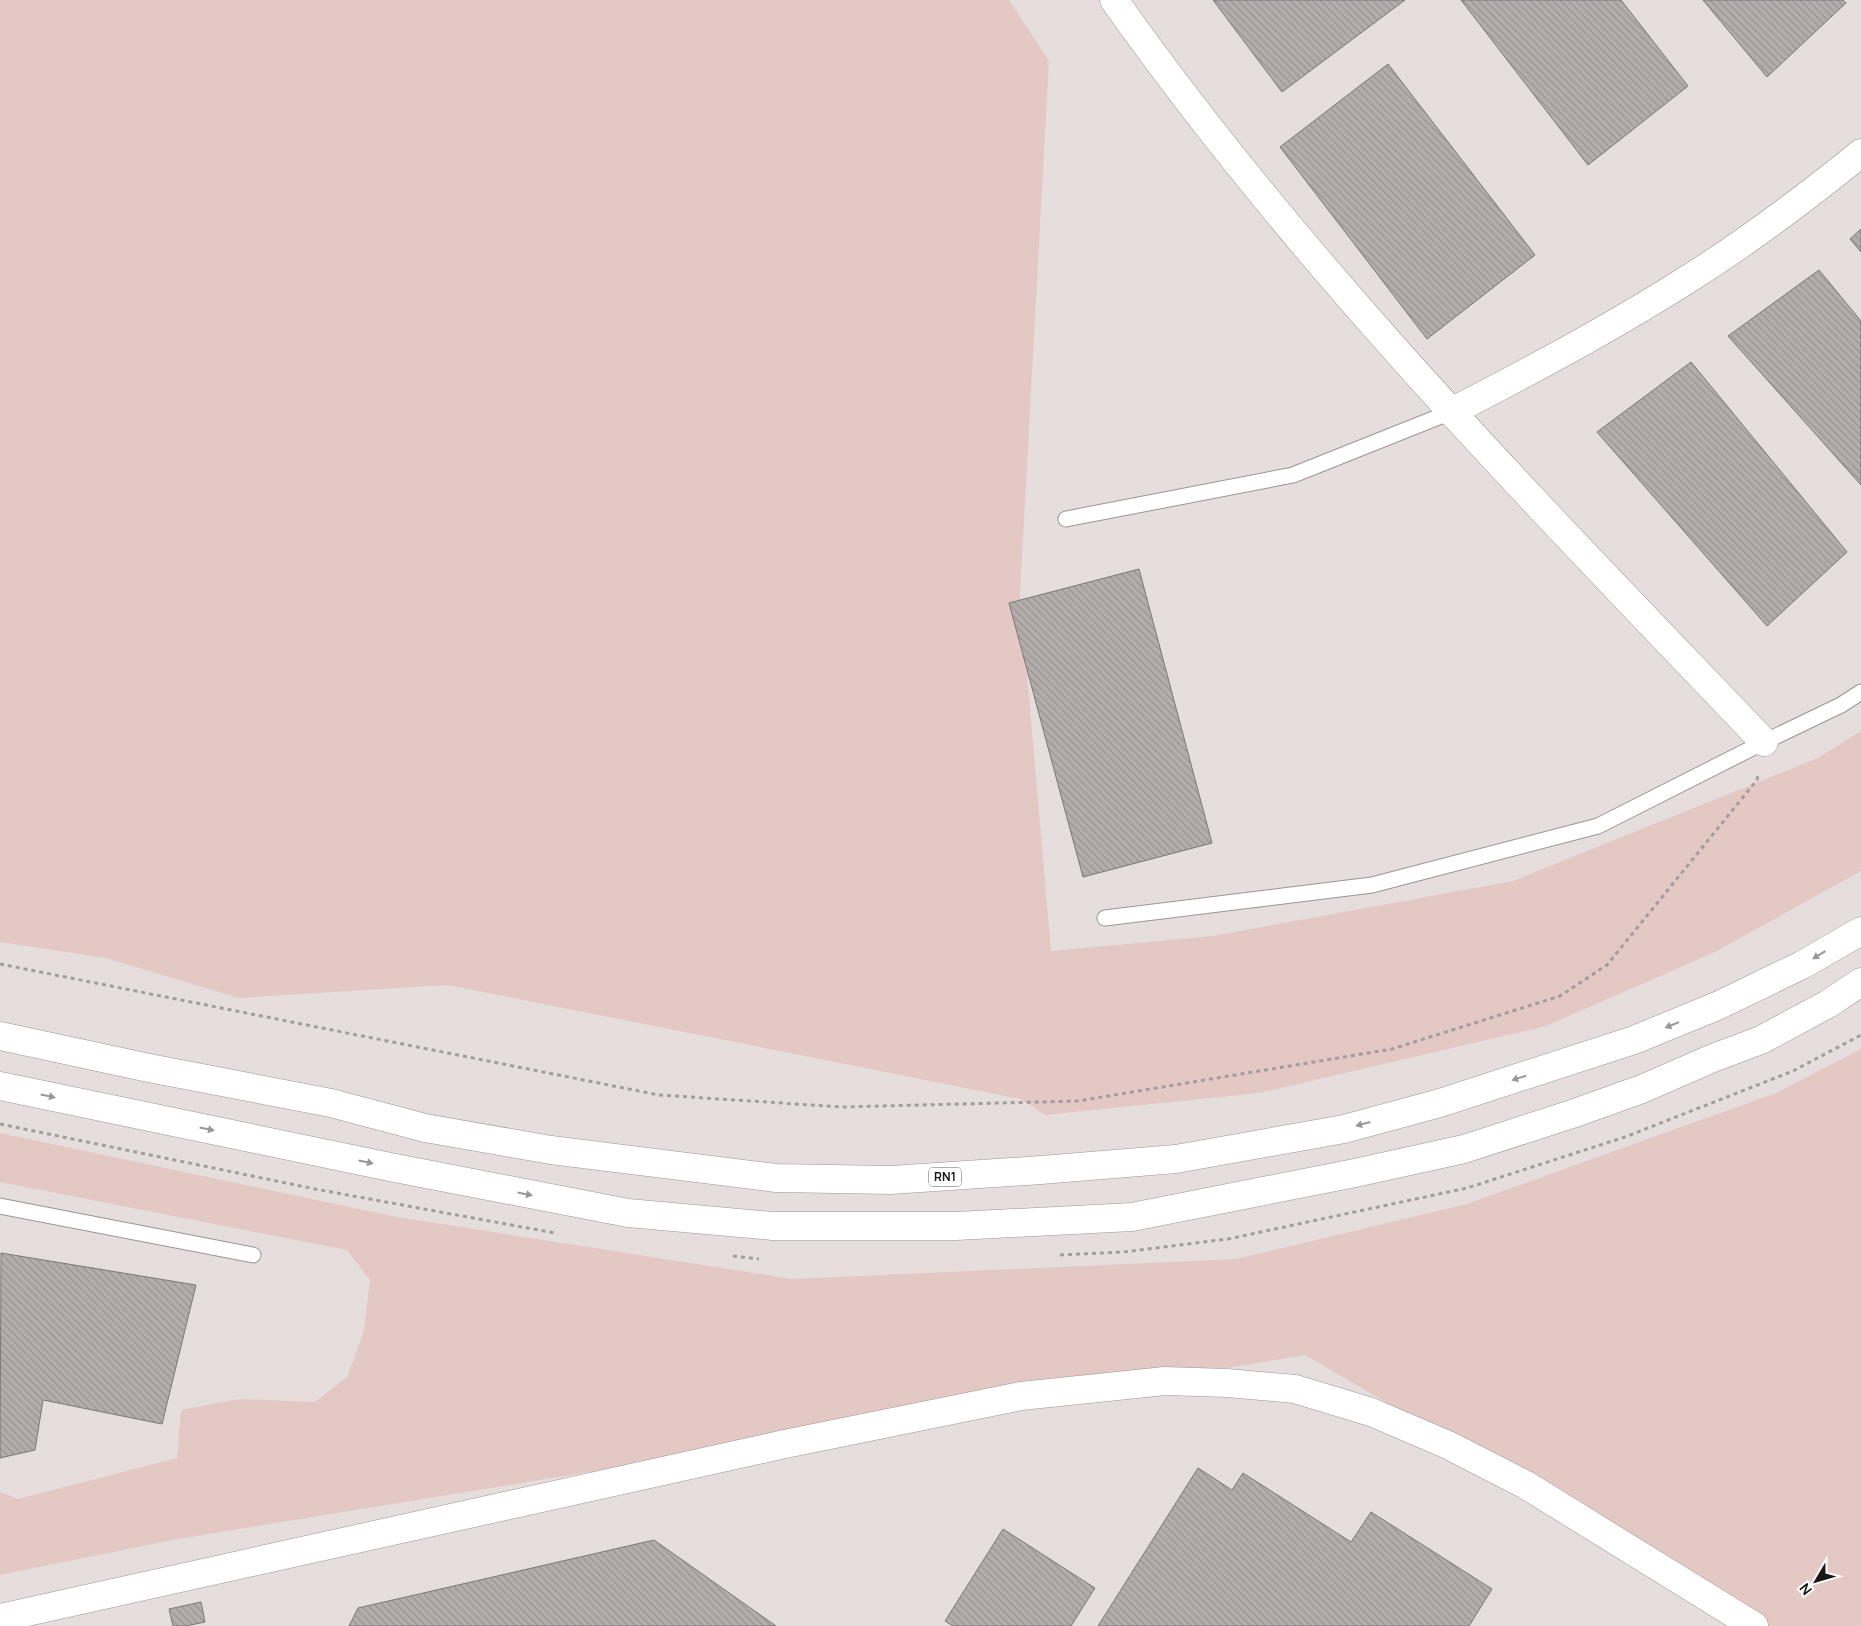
<svg xmlns="http://www.w3.org/2000/svg" width="1861" height="1626" font-family="Manrope,sans-serif">
<style>
.green{fill:#e4c8c4}
.building{fill:url(#building-back-hatch);stroke:#7d7776}
.lines{fill:none;stroke-linecap:round;stroke-linejoin:round}
.lane-casing{stroke:#9b9594;stroke-width:17}
.street-casing{stroke:#9b9594;stroke-width:29}
.highway-casing{stroke:#9b9594;stroke-width:29}
.path{stroke:#a39d9d;stroke-width:3;stroke-dasharray:4 4;stroke-linecap:butt}
.lane{stroke:#fff;stroke-width:15}
.street{stroke:#fff;stroke-width:28}
.highway{stroke:#fff;stroke-width:28}
.oneway{fill:#989797}
.labels{text-anchor:middle;stroke-width:4;stroke-linejoin:round;paint-order:stroke}
.shield{fill:#fff;stroke:#5f5d5d;stroke-width:1}
.shield-label{font-size:12px;font-weight:bold;fill:#1a1717}
</style>
<defs>
<pattern id="building-back-hatch" width="6" height="6" patternUnits="userSpaceOnUse" patternTransform="scale(1.25)"><rect width="6" height="6" fill="#b3adac"/><path d="M-1 5l2 2M0 0l6 6M5-1l2 2" fill="none" stroke="#999493"/></pattern>
</defs>
<rect width="100%" height="100%" fill="#e5dedd"/>
<!-- green -->
<g class="green">
<polygon points="0,0 1009,0 1049,61 1020,593 1051,951 1213,936 1513,881 1818,758 1861,731 1861,871 1715,952 1546,1026 1259,1093 1045,1115 1021,1099 448,985 239,998 106,958 0,942"/>
<polygon points="1861,1049 1861,1626 1768,1626 1305,1355 172,1540 0,1575 0,1492 18,1499 177,1458 181,1410 240,1399 315,1402 347,1377 364,1331 370,1280 347,1250 0,1182 0,1133 397,1217 792,1279 1236,1259 1467,1204 1776,1093"/>
</g>
<!-- building -->
<g class="building">
<polygon points="1213,0 1405,0 1282,92"/>
<polygon points="1461,0 1621,0 1688,86 1588,165"/>
<polygon points="1703,0 1843,0 1846,3 1767,77"/>
<polygon points="1388,64 1535,255 1427,339 1280,147"/>
<polygon points="1861,229 1861,252 1850,239"/>
<polygon points="1819,270 1861,321 1861,485 1728,336"/>
<polygon points="1691,362 1847,552 1767,626 1597,432"/>
<polygon points="1139,569 1212,843 1083,877 1009,603"/>
<polygon points="1,1253 196,1285 162,1424 43,1400 35,1450 0,1458"/>
<polygon points="1198,1468 1232,1490 1243,1473 1351,1542 1371,1512 1492,1589 1469,1626 1098,1626"/>
<polygon points="1003,1529 1095,1588 1071,1626 953,1626 945,1621"/>
<polygon points="654,1540 776,1626 349,1626 358,1608"/>
<polygon points="201,1602 205,1622 186,1626 173,1626 169,1609"/>
</g>
<g class="lines">
<defs>
<g id="lane">
<polyline points="1066,519 1293,475 1451,412"/>
<polyline points="1105,918 1372,885 1598,826 1764,742 1841,705 1861,692"/>
<polyline points="0,1206 253,1255"/>
</g>
<g id="street">
<path d="M 1114,0 C 1304,269 1537,504 1764,742"/>
<path d="M 1451,412 C 1534,369 1617,325 1696,274 C 1754,237 1808,196 1861,153"/>
<polyline points="0,1618 785,1444 1021,1396 1165,1381 1227,1383 1295,1389 1371,1412 1448,1445 1526,1485 1754,1626"/>
</g>
<g id="highway">
<polyline points="0,1036 149,1068 331,1103 425,1128 551,1150 776,1178 891,1180 1041,1170 1176,1159 1344,1129 1440,1103 1634,1040 1717,1006 1802,965 1861,931"/>
<polyline points="0,1086 390,1167 628,1213 773,1226 956,1226 1132,1217 1355,1173 1464,1149 1572,1114 1642,1089 1713,1058 1761,1040 1828,1004 1861,982"/>
</g>
</defs>
<!-- lane casing -->
<use href="#lane" class="lane-casing"/>
<!-- street casing -->
<use href="#street" class="street-casing"/>
<!-- highway casing -->
<use href="#highway" class="highway-casing"/>
<!-- path -->
<g class="path">
<polyline points="0,964 659,1095 842,1107 1078,1101 1392,1049 1560,996 1607,965 1757,780 1758,774"/>
<polyline points="0,1124 315,1189 555,1233"/>
<polyline points="1060,1255 1123,1252 1228,1239 1467,1188 1625,1137 1793,1071 1861,1035"/>
<polyline points="733,1256 759,1259"/>
</g>
<!-- lane -->
<use href="#lane" class="lane"/>
<!-- street -->
<use href="#street" class="street"/>
<!-- highway -->
<use href="#highway" class="highway"/>
</g>
<!-- one-way arrows -->
<defs><path id="oneway-solid" d="M-6-.8H1V-3.2L6.5 0L1 3.2V.8H-6Z" transform="scale(1.25)"/></defs>
<g class="oneway">
<use href="#oneway-solid" transform="translate(1819 955) rotate(149)"/>
<use href="#oneway-solid" transform="translate(1672 1025) rotate(158)"/>
<use href="#oneway-solid" transform="translate(1519 1078) rotate(162)"/>
<use href="#oneway-solid" transform="translate(48 1096) rotate(12)"/>
<use href="#oneway-solid" transform="translate(1363 1124) rotate(165)"/>
<use href="#oneway-solid" transform="translate(207 1129) rotate(12)"/>
<use href="#oneway-solid" transform="translate(366 1162) rotate(12)"/>
<use href="#oneway-solid" transform="translate(525 1194) rotate(11)"/>
</g>
<g class="labels">
<!-- shield labels -->
<rect class="shield" x="929" y="1167.5" width="32" height="19" rx="4"/>
<g class="shield-label">
<text x="945" y="1181">RN1</text>
</g>
</g>
<!-- north arrow -->
<g transform="translate(1816 1581) rotate(232)" stroke="#ffffff" stroke-width="4" paint-order="stroke">
<path d="M0-4L9 19L0 12L-9 19Z" fill="#1a1717"/>
<text y="-8" font-size="14" font-weight="bold" text-anchor="middle" fill="#1a1717">N</text>
</g>
</svg>
